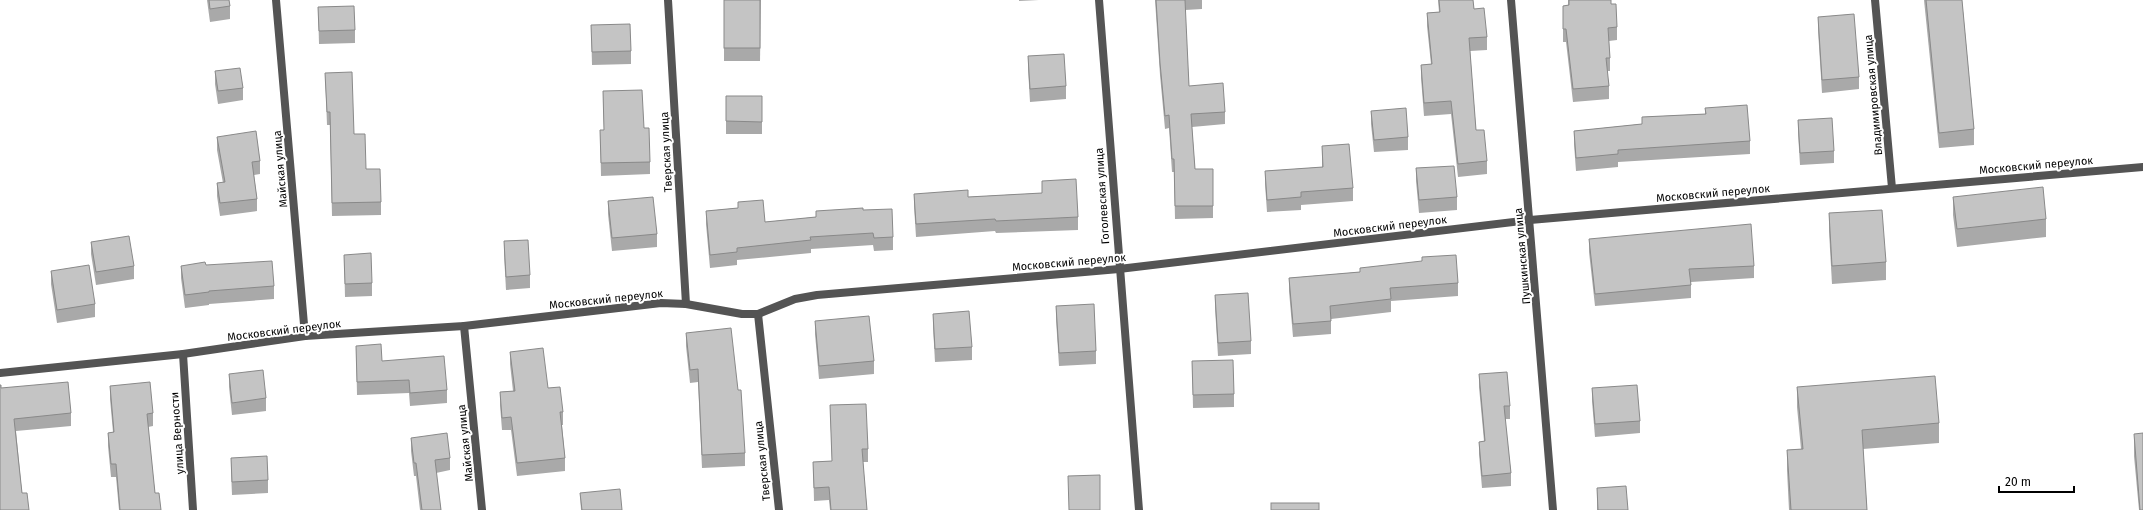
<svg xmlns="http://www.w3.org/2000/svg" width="2143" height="510" font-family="'Fira Sans',sans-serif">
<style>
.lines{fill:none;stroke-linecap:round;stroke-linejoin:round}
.minor{stroke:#545454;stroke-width:8}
.wall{fill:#a9a9a9}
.building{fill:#c4c4c4;stroke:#898989}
.labels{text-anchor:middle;stroke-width:4;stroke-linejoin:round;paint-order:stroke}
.street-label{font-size:11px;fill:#000;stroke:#fff}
</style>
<rect width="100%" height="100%" fill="#fff"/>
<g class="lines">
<!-- minor -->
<g class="minor">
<polyline points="276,0 305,336"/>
<polyline points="668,0 686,304"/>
<polyline points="1099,0 1139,510"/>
<polyline points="1511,0 1553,510"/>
<polyline points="1875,0 1892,188"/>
<polyline points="758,314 779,510"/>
<polyline points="464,326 482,510"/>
<polyline points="183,354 193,510"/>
<polyline points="0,373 183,354 305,336 464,326 661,303 686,304 742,314 758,314 795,299 817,295 1119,269 1530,220 2143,167"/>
</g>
</g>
<!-- wall -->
<g class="wall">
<polygon points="207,0 229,0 230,6 230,19 210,22"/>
<polygon points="724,0 761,0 760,61 724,61"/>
<polygon points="1019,0 1039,0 1019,1"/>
<polygon points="1155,0 1202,0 1202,9 1185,10 1189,86 1225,112 1225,124 1192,127 1195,169 1213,169 1213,218 1175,219 1174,172 1172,172 1169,128 1165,129 1160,75"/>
<polygon points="1438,0 1473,0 1474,9 1487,37 1487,50 1470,51 1476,130 1487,161 1487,174 1458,177 1451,114 1424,116 1421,78 1421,65 1431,64 1427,26 1427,13 1439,12"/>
<polygon points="1568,0 1611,0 1611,4 1617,27 1617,40 1609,41 1610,58 1610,71 1607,71 1609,86 1609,99 1573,102 1566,42 1563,42 1563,6 1568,5"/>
<polygon points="1924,0 1962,0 1974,129 1974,145 1939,148"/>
<polygon points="318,7 355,30 355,43 319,44"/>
<polygon points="1818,17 1859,77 1859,89 1822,93 1818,30"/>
<polygon points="591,25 631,51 631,64 592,65"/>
<polygon points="1028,56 1066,86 1066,99 1030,102 1028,69"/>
<polygon points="215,71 243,88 243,100 218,104 215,84"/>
<polygon points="325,73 354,134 366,169 381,202 381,215 332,216 330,125 327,125"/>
<polygon points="603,91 644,128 650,162 650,174 601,176 600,130 604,130"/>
<rect x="726" y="96" width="36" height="38"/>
<polygon points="1705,108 1750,141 1750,154 1618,162 1618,167 1576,171 1574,144 1574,131 1642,124 1642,117 1705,114"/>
<polygon points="1371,111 1408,137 1408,150 1374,152 1371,124"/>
<polygon points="1798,120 1834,151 1834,163 1800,165 1798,133"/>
<polygon points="217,137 260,161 260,174 254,175 257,199 257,211 220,216 217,196 217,183 223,183 217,150"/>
<polygon points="1322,146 1353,188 1353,201 1301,205 1301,210 1267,212 1265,184 1265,171 1322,167"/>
<polygon points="1416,168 1457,197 1457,210 1419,213 1416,181"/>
<polygon points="1042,181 1078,217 1078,230 996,233 995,231 916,237 914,206 914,194 968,197 1042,193"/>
<polygon points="1953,197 2046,219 2046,237 1957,247 1953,215"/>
<polygon points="608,201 657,234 657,247 612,251 608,214"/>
<polygon points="738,202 765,222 816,217 816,211 863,210 893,237 893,250 874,251 873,245 811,249 811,253 737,260 737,265 710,268 706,224 706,211 738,208"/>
<polygon points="1829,213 1886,262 1886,280 1832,284 1829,231"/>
<polygon points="1589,239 1754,266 1754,278 1691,282 1691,298 1595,306 1589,252"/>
<polygon points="504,241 530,275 530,288 506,290 504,254"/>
<polygon points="91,242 134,266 134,279 96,285 91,254"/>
<polygon points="344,255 372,283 372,296 345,297"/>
<polygon points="206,265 274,286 274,299 209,304 209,305 185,308 181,278 181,266"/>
<polygon points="1360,268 1458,283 1458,296 1391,301 1391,312 1331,319 1331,334 1293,337 1289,291 1289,278 1360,272"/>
<polygon points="51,271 95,304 95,317 57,323 51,284"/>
<polygon points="1215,295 1251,341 1251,354 1218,356 1215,308"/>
<polygon points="1056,306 1096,351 1096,364 1059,366 1056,319"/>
<polygon points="933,314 972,347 972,360 935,362 933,327"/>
<polygon points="815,321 874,361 874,374 819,379 815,334"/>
<polygon points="686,333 745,453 745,466 702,468 698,382 690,383 686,346"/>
<polygon points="356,346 382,361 447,390 447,403 410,406 409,393 357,395"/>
<polygon points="510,352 548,388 563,412 563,425 562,425 565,458 565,471 517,476 511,430 502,430 500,405 500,392 513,391 510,364"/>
<polygon points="1192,361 1234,394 1234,407 1193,408"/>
<polygon points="229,374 266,398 266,411 232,415 229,387"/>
<polygon points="1479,374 1510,406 1510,419 1505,419 1511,473 1511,486 1482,488 1479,454 1479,442 1484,441 1479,387"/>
<polygon points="110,386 153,413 153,426 148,427 155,493 161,510 119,510 116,477 111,477 108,446 108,433 113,432 110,399"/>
<polygon points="1797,387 1939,423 1939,443 1863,449 1867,510 1789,510 1787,470 1787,450 1801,449 1797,407"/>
<polygon points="1,388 71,413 71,426 16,431 22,493 0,510"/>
<polygon points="1592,388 1640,421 1640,433 1595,437 1592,401"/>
<polygon points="830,405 868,449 868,462 863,462 867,510 830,510 829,500 814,501 813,462 832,461"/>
<polygon points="2134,434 2143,510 2139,510 2134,456"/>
<polygon points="411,438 450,458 450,470 436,473 441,510 420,510 416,476 414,476 411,451"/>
<polygon points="231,458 268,480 268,493 232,495 231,471"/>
<polygon points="1597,488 1628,510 1597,510"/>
<polygon points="580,493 622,510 581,510"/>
</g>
<!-- building -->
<g class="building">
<polygon points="209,0 229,0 230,6 210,9"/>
<rect x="724" y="0" width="36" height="48"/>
<polygon points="1156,0 1185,0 1189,86 1223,83 1225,112 1191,114 1195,169 1213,169 1213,206 1175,206 1174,159 1172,159 1169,115 1165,116 1160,63"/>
<polygon points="1439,0 1473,0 1474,9 1484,8 1487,37 1469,38 1476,130 1484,130 1487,161 1458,164 1451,101 1424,103 1421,65 1432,64 1427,13 1440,12"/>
<polygon points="1569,0 1611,0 1611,4 1616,4 1617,27 1608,28 1610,58 1606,58 1609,86 1573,89 1566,29 1563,29 1563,6 1569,5"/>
<polygon points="1926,0 1962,0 1974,129 1939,133"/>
<polygon points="354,6 355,30 319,31 318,7"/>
<polygon points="1854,14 1859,77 1822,80 1818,17"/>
<polygon points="630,24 631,51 592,52 591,25"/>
<polygon points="1064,54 1066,86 1030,89 1028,56"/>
<polygon points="240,68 243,88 218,91 215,71"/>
<polygon points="352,72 354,134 365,134 366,169 380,169 381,202 332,203 330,112 327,112 325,73"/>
<polygon points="642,90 644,128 649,128 650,162 601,163 600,130 604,130 603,91"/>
<polygon points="726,96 762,96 762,122 726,121"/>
<polygon points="1747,105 1750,141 1618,150 1618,154 1576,158 1574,131 1642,124 1642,117 1706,114 1705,108"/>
<polygon points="1406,108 1408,137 1374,140 1371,111"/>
<polygon points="1832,118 1834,151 1800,153 1798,120"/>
<polygon points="256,131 260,161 252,162 257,199 220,203 217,183 225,182 217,137"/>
<polygon points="1349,144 1353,188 1301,192 1301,197 1267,200 1265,171 1323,167 1322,146"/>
<polygon points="1454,166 1457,197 1419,200 1416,168"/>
<polygon points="1076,179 1078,217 996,221 995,219 916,224 914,194 968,190 968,197 1042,193 1042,181"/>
<polygon points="2043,187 2046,219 1957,229 1953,197"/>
<polygon points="653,197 657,234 612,238 608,201"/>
<polygon points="763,200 765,222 816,217 816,211 863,208 863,210 892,209 893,237 874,238 873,233 810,237 811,240 737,248 737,252 710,255 706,211 738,208 738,202"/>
<polygon points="1882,210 1886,262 1832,266 1829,213"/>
<polygon points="1751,224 1754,266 1689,269 1691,285 1595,294 1589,239"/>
<polygon points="129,236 134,266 96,272 91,242"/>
<polygon points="528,240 530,275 506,277 504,241"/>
<polygon points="371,253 372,283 345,284 344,255"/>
<polygon points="1456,255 1458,283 1390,288 1391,299 1330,306 1331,321 1293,324 1289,278 1360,272 1360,268 1422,261 1422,257"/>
<polygon points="272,261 274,286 209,291 209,292 185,295 181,266 205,262 206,265"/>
<polygon points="89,265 95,304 57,310 51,271"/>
<polygon points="1248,293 1251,341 1218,343 1215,295"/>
<polygon points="1094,304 1096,351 1059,353 1056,306"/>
<polygon points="969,311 972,347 935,349 933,314"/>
<polygon points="869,316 874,361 819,366 815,321"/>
<polygon points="731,328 738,390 741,390 745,453 702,455 698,369 690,370 686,333"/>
<polygon points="381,344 382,361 444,356 447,390 410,393 409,380 357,382 356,346"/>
<polygon points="543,348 548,388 560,387 563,412 560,412 565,458 517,463 511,417 502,418 500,392 515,391 510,352"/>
<polygon points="1233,360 1234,394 1193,395 1192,361"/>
<polygon points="263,370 266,398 232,403 229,374"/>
<polygon points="1507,372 1510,406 1504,406 1511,473 1482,476 1479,442 1485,441 1479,374"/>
<polygon points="1935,376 1939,423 1862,430 1867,510 1791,510 1787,450 1803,449 1797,387"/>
<polygon points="68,382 71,413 14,419 22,493 27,493 29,510 0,510 0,385 1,385 1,388"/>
<polygon points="150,382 153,413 147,414 155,493 159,493 161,510 120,510 116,464 111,464 108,433 114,432 110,386"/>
<polygon points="1637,385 1640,421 1595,424 1592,388"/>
<polygon points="866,404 868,449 862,449 867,510 831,510 829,487 814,488 813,462 832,461 830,405"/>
<polygon points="447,433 450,458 435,460 441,510 422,510 416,463 414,463 411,438"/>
<polygon points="2143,433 2143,510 2140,510 2134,434"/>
<polygon points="267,456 268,480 232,482 231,458"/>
<polygon points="1100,475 1100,510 1069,510 1068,476"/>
<polygon points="1626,486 1628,510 1598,510 1597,488"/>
<polygon points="620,489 622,510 582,510 580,493"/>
<rect x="1271" y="503" width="48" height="7"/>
</g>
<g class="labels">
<!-- street labels -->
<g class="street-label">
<text transform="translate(1873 95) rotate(-95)" y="4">Владимировская улица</text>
<text transform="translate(666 152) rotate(-93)" y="4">Тверская улица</text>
<text transform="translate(2036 165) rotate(-5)" y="4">Московский переулок</text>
<text transform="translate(280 169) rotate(-95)" y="4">Майская улица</text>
<text transform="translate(1713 193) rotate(-5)" y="4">Московский переулок</text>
<text transform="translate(1102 196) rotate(-94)" y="4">Гоголевская улица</text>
<text transform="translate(1390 226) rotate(-7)" y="4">Московский переулок</text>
<text transform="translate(1522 256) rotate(-95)" y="4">Пушкинская улица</text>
<text transform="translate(1069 262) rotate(-5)" y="4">Московский переулок</text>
<text transform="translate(606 299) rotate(-6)" y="4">Московский переулок</text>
<text transform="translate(284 330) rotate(-7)" y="4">Московский переулок</text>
<text transform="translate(177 433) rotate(-94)" y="4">улица Верности</text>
<text transform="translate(465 443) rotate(-96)" y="4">Майская улица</text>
<text transform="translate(762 461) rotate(-96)" y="4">Тверская улица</text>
</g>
</g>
<!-- scale -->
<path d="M1999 486v6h75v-6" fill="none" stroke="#000000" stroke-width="2"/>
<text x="2005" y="486" font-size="12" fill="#000000" stroke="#ffffff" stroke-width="3" paint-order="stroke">20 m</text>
</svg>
